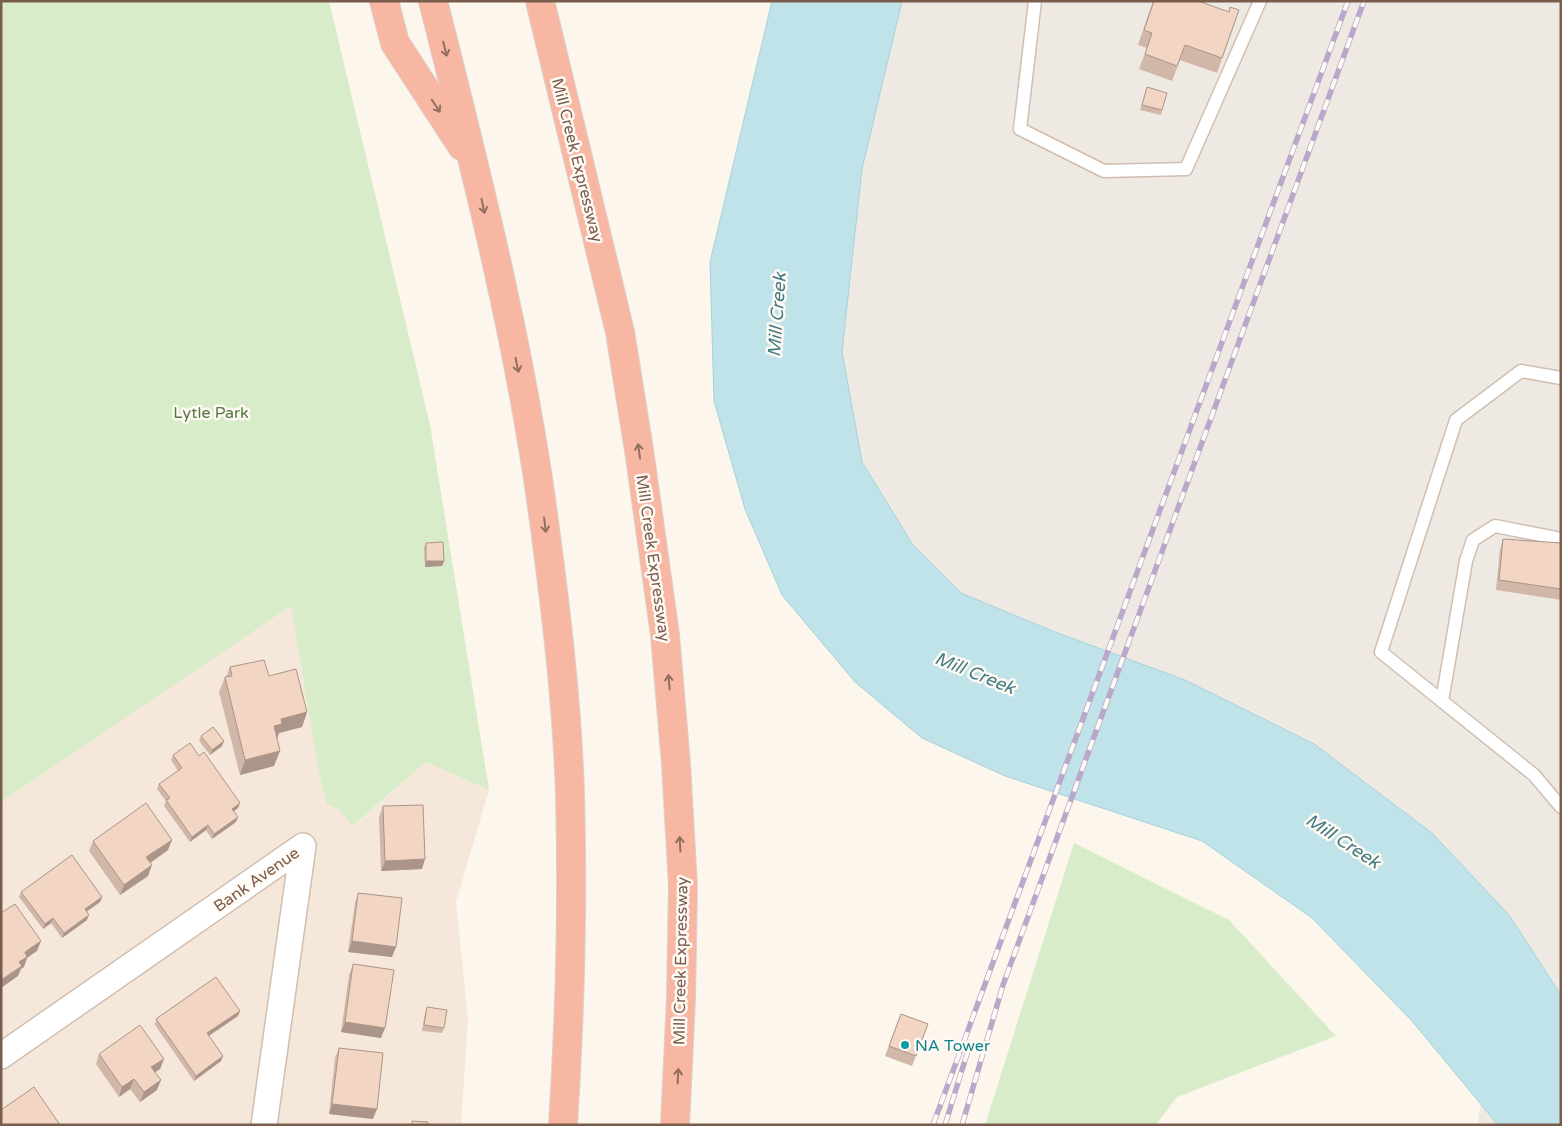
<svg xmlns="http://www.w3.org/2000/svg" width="1562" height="1126" font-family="'Varela Round',sans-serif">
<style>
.residential{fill:#f5e8da}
.industrial{fill:#efe9e4}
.green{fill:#d8ecc9}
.water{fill:#bfe3e8;stroke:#a5d3da}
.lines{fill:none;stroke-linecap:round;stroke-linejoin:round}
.lane-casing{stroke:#d1beb0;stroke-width:15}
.street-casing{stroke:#d1beb0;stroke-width:28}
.highway-casing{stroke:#dad1cd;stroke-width:30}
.lane{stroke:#fff;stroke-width:12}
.street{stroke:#fff;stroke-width:25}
.highway{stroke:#f7b7a3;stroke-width:28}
.rail-casing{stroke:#b9a8c9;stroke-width:5.5}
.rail{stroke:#fffaf3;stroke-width:4;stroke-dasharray:11;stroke-linecap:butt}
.wall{fill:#d1b7a8}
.shaded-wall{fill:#aa9588}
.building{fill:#f3d5c3;stroke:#aa9588}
.oneway{stroke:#936e5e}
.culture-dot{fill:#0f9aa8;stroke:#fffaf3;stroke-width:2}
.labels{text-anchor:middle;stroke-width:5;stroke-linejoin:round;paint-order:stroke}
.street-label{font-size:16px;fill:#7a5c4d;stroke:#fffaf3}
.park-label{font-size:16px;fill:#537a41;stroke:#fffaf3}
.culture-label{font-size:16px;fill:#0d838f;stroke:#fffaf3;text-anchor:start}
.water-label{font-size:18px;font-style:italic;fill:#437c86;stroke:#fffaf3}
</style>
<rect width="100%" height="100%" fill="#fdf6ec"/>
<!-- residential -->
<polygon class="residential" points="291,606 320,779 327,804 338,809 354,826 426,762 489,790 456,902 468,1019 461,1125 1,1125 1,802"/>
<!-- industrial -->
<polygon class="industrial" points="902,1 1561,1 1561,1125 1477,1125 1496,1012 1509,915 1432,833 1055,632 961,593 913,545 862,462 842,352 862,169"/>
<!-- green -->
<g class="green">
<polygon points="1,1 329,1 430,425 489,790 426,762 353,826 338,809 327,804 320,779 291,606 1,802"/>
<polygon points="1074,843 1229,920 1336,1036 1177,1097 1156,1125 985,1125"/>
</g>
<!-- water -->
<polygon class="water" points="772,1 902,1 862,169 842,352 862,462 913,545 961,593 1055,632 1185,680 1314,744 1432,833 1509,915 1561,995 1561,1125 1498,1125 1412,1021 1312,918 1202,841 1005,776 922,738 855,682 782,595 745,509 714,401 710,262"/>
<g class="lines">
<defs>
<g id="lane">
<polyline points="1035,1 1020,129 1104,171 1186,169 1260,1"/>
<polyline points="1561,378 1521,371 1456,420 1381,652 1534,775 1561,807"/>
<polyline points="1442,701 1466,561 1473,540 1495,526 1561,539"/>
</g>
<polyline id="street" points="1,1056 303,846 264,1125"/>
<g id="highway">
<polyline points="384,1 395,43 462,146"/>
<path d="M 433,1 C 476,171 521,347 544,521 C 556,611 567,702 570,794 C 573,904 570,1015 563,1125"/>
<polyline points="540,1 620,332 639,450 665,635 676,764 683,886 681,998 675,1125"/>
</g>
</defs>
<!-- lane casing -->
<use href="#lane" class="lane-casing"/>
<!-- street casing -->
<use href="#street" class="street-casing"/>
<!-- highway casing -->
<use href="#highway" class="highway-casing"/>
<!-- lane -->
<use href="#lane" class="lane"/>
<!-- street -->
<use href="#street" class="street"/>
<!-- highway -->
<use href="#highway" class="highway"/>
<defs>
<g id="rail">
<polyline points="933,1125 1348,1"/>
<polyline points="945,1125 970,1044"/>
<polyline points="962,1125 1003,985 1364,1"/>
</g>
</defs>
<!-- rail casing -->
<use href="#rail" class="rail-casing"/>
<!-- rail -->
<use href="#rail" class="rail"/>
</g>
<!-- wall -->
<g class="wall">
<polygon points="1153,1 1228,12 1230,7 1239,10 1217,73 1180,60 1172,81 1139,69 1147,48 1138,45"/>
<polygon points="1147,87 1162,110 1161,115 1140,110"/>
<polygon points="1503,539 1561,543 1561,600 1496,590 1500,549"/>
<polygon points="426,543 444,561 442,566 425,567 424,548"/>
<polygon points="230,667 269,676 307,712 302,727 279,733 277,739 274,766 240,775 219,692 225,677 226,677"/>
<polygon points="201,736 224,741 222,746 210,755 199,741"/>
<polygon points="173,755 199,756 238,808 234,811 236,822 212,839 206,830 190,842 164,806 166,801 157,789 159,784 178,771 171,760"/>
<polygon points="383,806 422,869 381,871 379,817"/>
<polygon points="93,841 168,850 150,863 148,876 120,895 89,851"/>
<polygon points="21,892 102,897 100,902 86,912 87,920 62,938 51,923 43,929 19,897"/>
<polygon points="358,893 392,957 348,952 355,903"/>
<polygon points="353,964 381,1038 341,1032 349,975"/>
<polygon points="427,1007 444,1028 442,1033 422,1031 425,1013"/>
<polygon points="240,1011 238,1016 209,1036 221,1061 194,1081 155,1025 156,1019"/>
<polygon points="901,1014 928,1024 912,1066 885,1056"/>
<polygon points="339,1048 373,1119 329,1114 335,1058"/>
<polygon points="99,1054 164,1059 160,1069 155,1072 157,1090 140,1102 130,1089 119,1097 96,1064"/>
</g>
<!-- shaded-wall -->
<g class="shaded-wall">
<polygon points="426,561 444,561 442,566 425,567"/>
<polygon points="307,712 302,727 279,733 277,739 274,726 281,719"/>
<polygon points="224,741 222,746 210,755 212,750"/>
<polygon points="280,751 274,766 240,775 245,760"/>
<polygon points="240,803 238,808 230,814 232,809"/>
<polygon points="238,817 236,822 212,839 214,834"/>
<polygon points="208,825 206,830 190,842 192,837"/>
<polygon points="172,840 168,850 143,868 146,857"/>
<polygon points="425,859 422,869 381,871 385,861"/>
<polygon points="152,865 148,876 120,895 124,885"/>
<polygon points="102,897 100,902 83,914 85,909"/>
<polygon points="89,915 87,920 62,938 64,933"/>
<polygon points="53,918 51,923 43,929 45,924"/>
<polygon points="41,941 37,951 27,958 24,967 21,969 18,976 1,988 1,980 19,962 25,952"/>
<polygon points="352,941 396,947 392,957 348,952"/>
<polygon points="240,1011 238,1016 205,1038 207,1033"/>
<polygon points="345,1022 385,1028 381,1038 341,1032"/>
<polygon points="223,1056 221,1061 194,1081 196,1076"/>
<polygon points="164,1059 160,1069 148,1077 151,1067"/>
<polygon points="134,1079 130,1089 119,1097 122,1087"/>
<polygon points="161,1080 157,1090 140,1102 144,1092"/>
<polygon points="332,1104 377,1109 373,1119 329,1114"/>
</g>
<!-- building -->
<g class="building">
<polygon points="1154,1 1198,1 1229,12 1230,7 1239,10 1222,58 1185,45 1177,66 1145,54 1152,33 1144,30"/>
<polygon points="1147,87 1167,93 1162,110 1142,105"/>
<polygon points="1503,539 1561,543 1561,589 1499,580"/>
<polygon points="443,542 444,561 426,561 426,543"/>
<polygon points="264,660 269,676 296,669 307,712 281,719 282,724 274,726 280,751 245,760 225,677 232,676 230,667"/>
<polygon points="213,727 224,741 212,750 201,736"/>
<polygon points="190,743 199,756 204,752 240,803 232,809 238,817 214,834 208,825 192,837 166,800 170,798 159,784 182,768 173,755"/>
<polygon points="146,803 172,840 146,857 152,865 124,885 93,841"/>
<polygon points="423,805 425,859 385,861 383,806"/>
<polygon points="72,855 102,897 85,909 89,915 64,933 53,918 45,924 21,892"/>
<polygon points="358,893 402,898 396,947 352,941"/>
<polygon points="15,904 41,941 25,952 27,957 19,962 22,966 1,980 1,913"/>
<polygon points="353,964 394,970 385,1028 345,1022"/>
<polygon points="216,977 240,1011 207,1033 223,1056 196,1076 156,1019"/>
<polygon points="427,1007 447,1010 444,1028 424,1025"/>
<polygon points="901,1014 928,1024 916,1056 889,1046"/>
<polygon points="140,1025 164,1059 151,1067 161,1080 144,1092 134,1079 122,1087 99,1054"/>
<polygon points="339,1048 383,1053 377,1109 332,1104"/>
<polygon points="34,1087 60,1125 1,1125 1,1110"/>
<polygon points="412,1121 428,1122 428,1125 412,1125"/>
</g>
<!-- one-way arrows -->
<defs><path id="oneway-shaft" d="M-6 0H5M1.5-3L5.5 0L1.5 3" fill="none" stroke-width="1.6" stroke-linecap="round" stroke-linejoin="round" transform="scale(1.25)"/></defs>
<g class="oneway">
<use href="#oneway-shaft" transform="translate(445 49) rotate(76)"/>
<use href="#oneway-shaft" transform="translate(436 106) rotate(57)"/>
<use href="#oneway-shaft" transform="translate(483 206) rotate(78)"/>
<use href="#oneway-shaft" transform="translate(517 365) rotate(78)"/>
<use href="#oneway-shaft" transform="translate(639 451) rotate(-98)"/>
<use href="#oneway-shaft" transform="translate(545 525) rotate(83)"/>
<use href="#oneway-shaft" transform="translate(669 682) rotate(-95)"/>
<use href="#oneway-shaft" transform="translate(680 844) rotate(-93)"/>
<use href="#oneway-shaft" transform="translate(678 1076) rotate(-87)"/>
</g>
<!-- markers -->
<circle class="culture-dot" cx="905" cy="1045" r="5"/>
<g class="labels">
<!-- street labels -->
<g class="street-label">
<text transform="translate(578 160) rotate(76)" y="6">Mill Creek Expressway</text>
<text transform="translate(654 558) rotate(82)" y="6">Mill Creek Expressway</text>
<text transform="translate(256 879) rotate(-35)" y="6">Bank Avenue</text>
<text transform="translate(680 961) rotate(-89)" y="6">Mill Creek Expressway</text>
</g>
<!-- park labels -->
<g class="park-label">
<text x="211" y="418">Lytle Park</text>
</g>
<!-- culture labels -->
<g class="culture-label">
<text x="915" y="1051">NA Tower</text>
</g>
<!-- water labels -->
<g class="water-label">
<text transform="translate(777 315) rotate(-86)" y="6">Mill Creek</text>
<text transform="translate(975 673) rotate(22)" y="6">Mill Creek</text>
<text transform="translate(1343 841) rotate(33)" y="6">Mill Creek</text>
</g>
</g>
<!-- border -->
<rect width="1562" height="1126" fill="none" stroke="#7a5c4d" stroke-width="5"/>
</svg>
